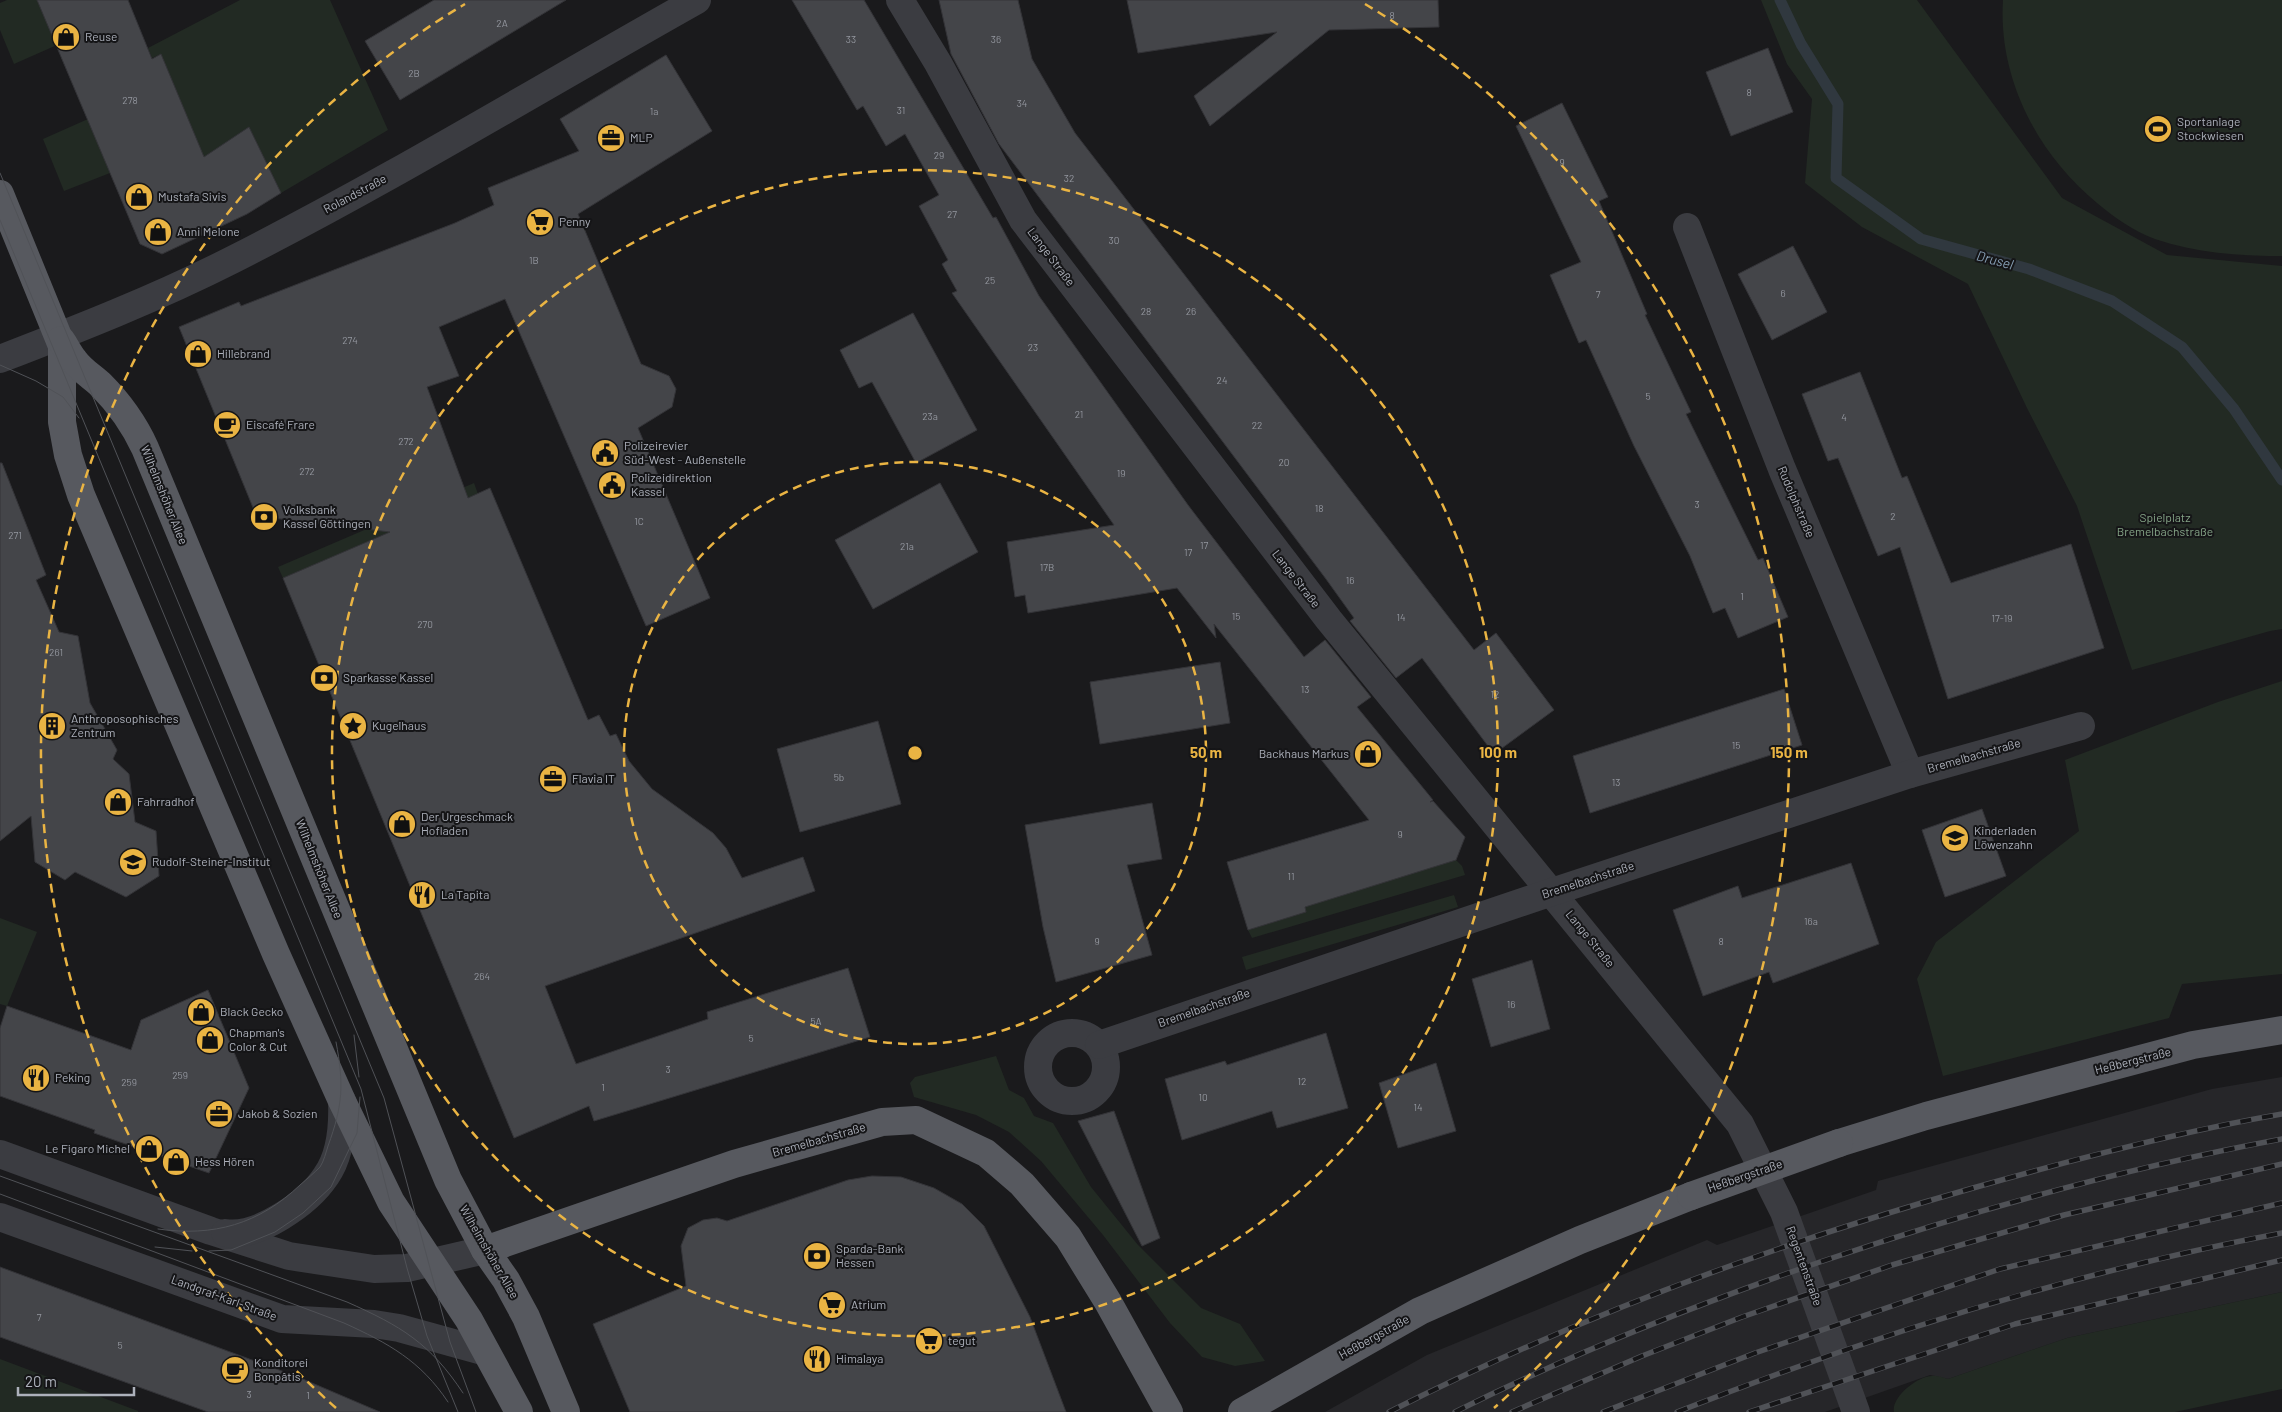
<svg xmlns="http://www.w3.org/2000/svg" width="2282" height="1412" font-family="Barlow,sans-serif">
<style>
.built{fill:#262629}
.green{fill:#222a23}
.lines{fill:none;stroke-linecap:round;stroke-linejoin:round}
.stream{stroke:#30383f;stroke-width:11}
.building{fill:#444549;stroke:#343438}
.minor{stroke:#3b3c41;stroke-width:28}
.major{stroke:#57595f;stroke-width:28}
.tram{stroke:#505257;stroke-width:1}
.rail-casing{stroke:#505257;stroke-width:5.5}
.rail{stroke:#151517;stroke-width:4;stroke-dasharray:11;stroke-linecap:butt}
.major-bridge{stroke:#57595f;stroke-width:28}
.ring{fill:none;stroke:#eab443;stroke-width:2.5;stroke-dasharray:9 6}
.labels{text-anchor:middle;stroke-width:4;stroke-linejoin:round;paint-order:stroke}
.number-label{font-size:10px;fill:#93969e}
.poi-label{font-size:12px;fill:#adb1bb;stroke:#151517;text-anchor:start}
.street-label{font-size:12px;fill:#adb1bb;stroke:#151517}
.park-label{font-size:12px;fill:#85a487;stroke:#151517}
.water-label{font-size:14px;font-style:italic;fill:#869eb3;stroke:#151517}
.centre{fill:#eab443;stroke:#151517;stroke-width:2.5}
.ring-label{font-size:15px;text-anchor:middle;font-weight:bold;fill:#eab443;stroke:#151517;stroke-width:4;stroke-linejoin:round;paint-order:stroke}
</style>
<rect width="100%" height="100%" fill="#1a1a1c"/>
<!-- built -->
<polygon class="built" points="2282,1077 2282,1292 2067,1338 1948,1379 1930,1375 1825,1412 1325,1412 1427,1355 1707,1240 1717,1245 1876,1190 1878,1181 2212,1089"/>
<!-- green -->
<g class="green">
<polygon points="7,0 37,0 57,45 14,64 0,30 0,3"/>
<polygon points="240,0 330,0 388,130 281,193 249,127 207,155 210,164 185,176 195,136 161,54 152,58 148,48"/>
<polygon points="1761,0 1917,0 2062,198 2167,255 2282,266 2282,629 2270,631 2132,670 2077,506 2027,408 1968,284 1862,227 1805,183 1812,99 1787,64"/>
<path d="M 2003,0 L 2282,0 L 2282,256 C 2238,256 2196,253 2155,239 C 2133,231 2114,217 2097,203 C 2037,153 1998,79 2003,0 Z"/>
<polygon points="88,119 110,173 64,191 43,139"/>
<polygon points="474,483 478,494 283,578 278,567"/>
<polygon points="2282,681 2282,974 2182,984 2169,1018 1943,1076 1917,979 1936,942 2079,831 2065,760 2218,702"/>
<polygon points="1456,860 1462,866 1465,875 1252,938 1248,930 1306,912 1305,906"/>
<polygon points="1454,895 1458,907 1246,970 1242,957"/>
<polygon points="0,918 37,932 7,1006 0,1004"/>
<polygon points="996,1056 1009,1090 1024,1098 1034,1116 1053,1123 1091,1187 1138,1245 1201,1308 1240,1324 1265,1361 1235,1366 1202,1357 1170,1323 1103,1235 1041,1161 1009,1132 976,1115 914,1097 910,1083 915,1077"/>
<path d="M 2282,1292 L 2282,1389 L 2175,1412 L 1894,1412 C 1891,1397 1918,1376 1932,1376 C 1937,1375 1943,1378 1948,1379 L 2067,1338 Z"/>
<polygon points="0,1359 138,1411 138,1412 0,1412"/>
</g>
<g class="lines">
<!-- stream -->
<polyline class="stream" points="1780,0 1801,44 1838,104 1836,178 1921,239 2029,269 2112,301 2182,347 2234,409 2282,480"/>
</g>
<!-- building -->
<g class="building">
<polygon points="37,0 128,0 152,59 161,54 204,157 249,127 281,193 247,214 162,254 140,244"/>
<polygon points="434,0 566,0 400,100 365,41"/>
<polygon points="792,0 864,0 993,218 996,217 1039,296 1188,505 1304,657 1325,640 1371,697 1357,707 1433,800 1430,802 1433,801 1465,837 1456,860 1305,907 1306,912 1248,930 1227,862 1369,820 1214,624 1216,638 1177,588 1028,613 1025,595 1015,597 1007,542 1114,525 952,293 957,291 942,264 948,260 919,206 939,195 905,134 886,146 863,106 857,110"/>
<polygon points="939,0 1018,0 1032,59 1075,133 1474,650 1496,633 1554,710 1494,754 1422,658 1396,678 1350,621 1354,618 1326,579 999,144 951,54"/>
<polygon points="1127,0 1438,0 1439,27 1329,30 1210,126 1194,96 1277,32 1138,53"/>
<polygon points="1768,48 1793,112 1731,136 1706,72"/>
<polygon points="666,55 712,131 578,214 641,364 669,376 676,389 672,407 638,428 710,598 646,626 505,299 439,327 459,376 427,387 468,498 490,488 588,720 599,715 610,736 616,734 629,761 652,789 713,833 726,848 742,878 803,857 815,891 545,986 576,1064 708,1019 707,1012 848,968 870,1037 594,1121 589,1106 514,1138 283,578 390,532 264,517 254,510 179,327 239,302 241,306 455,223 494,205 488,188 579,151 560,119"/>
<polygon points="1562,103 1608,197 1599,201 1647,314 1645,315 1691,412 1686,414 1758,560 1763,558 1788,617 1738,638 1725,608 1713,613 1690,556 1634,446 1586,340 1579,343 1550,275 1581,262 1516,126"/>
<polygon points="1793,246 1827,312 1772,340 1738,274"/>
<polygon points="913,313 977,430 916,463 872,382 859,388 840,350"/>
<polygon points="1860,372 1902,478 1907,476 1951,583 2071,544 2104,648 1948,699 1900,547 1878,556 1838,458 1828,461 1802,394"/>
<polygon points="0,463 2,463 46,575 36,580 59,632 78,636 90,703 117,750 113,759 129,774 135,822 156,831 159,876 126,897 75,872 65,880 35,862 31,816 0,841"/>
<polygon points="940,483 978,552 873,609 835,540"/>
<polygon points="1220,662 1230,723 1100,744 1090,682"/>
<polygon points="1784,689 1802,745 1590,813 1573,756"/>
<polygon points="878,721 901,804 800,832 777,749"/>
<polygon points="1152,803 1162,859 1127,865 1152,955 1056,982 1043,927 1025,825"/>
<polygon points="1982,809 2006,876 1945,897 1922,830"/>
<polygon points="1851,863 1879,944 1773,983 1769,972 1703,996 1673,910 1738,886 1742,898"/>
<polygon points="1532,960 1550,1029 1491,1047 1472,979"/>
<polygon points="208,990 249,1088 209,1173 94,1133 95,1130 0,1096 0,1028 7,1006 131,1050 141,1020"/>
<polygon points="1326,1033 1348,1108 1277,1128 1272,1111 1182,1140 1165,1079 1225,1061 1227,1065"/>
<polygon points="1436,1063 1456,1131 1398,1148 1379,1083"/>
<polygon points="1114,1111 1160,1238 1142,1246 1078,1121"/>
<polygon points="872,1176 901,1177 934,1188 962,1204 984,1226 1030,1317 1066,1412 630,1412 593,1324 686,1286 681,1246 688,1228 703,1220 717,1218 727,1221 848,1180"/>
<polygon points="0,1267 298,1377 380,1412 208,1412 0,1337"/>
</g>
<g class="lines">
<!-- minor -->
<g class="minor">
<polyline points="900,0 938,63 1023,220 1329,620 1740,1124 1784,1212 1856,1412"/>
<polyline points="1687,227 1782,469 1910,774"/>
<path d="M 0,359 C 78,329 157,298 232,260 C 390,180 542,87 697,0"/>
<circle cx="1072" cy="1067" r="34"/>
<polyline points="1099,1045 1552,892 1910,774 2081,726"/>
<polyline points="0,1154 211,1231 289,1256 374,1269 407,1268 485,1250"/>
<polyline points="0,1217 282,1319 374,1324 399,1328 486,1352"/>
<path d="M 225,1233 C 258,1238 308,1203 326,1176 C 341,1155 343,1126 342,1101"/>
</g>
<!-- major -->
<g class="major">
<polyline points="0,194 62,346 62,422 68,455 81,495 276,954 342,1101 391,1202 469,1320 519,1412"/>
<path d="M 61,340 C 66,347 69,354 74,360 C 81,370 91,376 100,384 C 119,403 134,424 145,448 L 448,1180 L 485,1250 L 506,1280 L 526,1317 L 566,1412"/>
<polyline points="1839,1143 1926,1116 2193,1045 2282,1030"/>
<polyline points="485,1250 734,1164 882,1122 916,1120 986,1153 1022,1184 1068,1237 1108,1302 1169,1412"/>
<polyline points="1242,1412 1420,1311 1580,1240 1691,1196"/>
</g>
<!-- tram -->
<g class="tram">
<polyline points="0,173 384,1098 450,1342 476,1412"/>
<polyline points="0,220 361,1089 407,1268 427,1336 458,1412"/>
<polyline points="0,365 36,381 63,397 79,418"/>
<polyline points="354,1035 359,1077"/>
<path d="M 0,1176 L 347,1302 C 401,1326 430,1343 463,1393"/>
<path d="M 0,1194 L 344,1323 C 388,1343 421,1361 448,1402"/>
<path d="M 158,1229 C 214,1237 259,1224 300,1185 C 307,1179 314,1173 320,1167 C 324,1161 326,1152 328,1146 C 343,1105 344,1084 336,1042"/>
<polyline points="155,1247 192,1251"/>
<polyline points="209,1251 231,1250 275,1232 303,1213 331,1187 357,1133 360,1097"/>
</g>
<defs>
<g id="rail">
<path d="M 1389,1412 C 1575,1318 1772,1245 1973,1188 C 2075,1159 2178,1132 2282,1114"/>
<path d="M 1455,1412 C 1573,1353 1695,1305 1820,1262 C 1971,1211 2125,1168 2282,1139"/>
<polyline points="1512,1412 1642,1356 1742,1317 1892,1265 2064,1215 2282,1164"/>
<polyline points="1603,1412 1755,1353 2000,1269 2282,1203"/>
<path d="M 1677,1412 C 1873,1335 2074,1272 2282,1233"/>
<polyline points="1749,1412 2015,1324 2282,1260"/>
</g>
</defs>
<!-- rail casing -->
<use href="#rail" class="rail-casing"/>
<!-- rail -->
<use href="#rail" class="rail"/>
<!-- major-bridge -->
<polyline class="major-bridge" points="1691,1196 1839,1143"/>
</g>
<!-- distance rings -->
<g class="ring">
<circle cx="915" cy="753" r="291"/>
<circle cx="915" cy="753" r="583"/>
<path d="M336 1408A874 874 0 0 1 465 4M1365 4A874 874 0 0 1 1494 1408"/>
</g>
<!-- icons -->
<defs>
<symbol id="shop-disc" viewBox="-11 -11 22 22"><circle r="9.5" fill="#eab443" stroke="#151517"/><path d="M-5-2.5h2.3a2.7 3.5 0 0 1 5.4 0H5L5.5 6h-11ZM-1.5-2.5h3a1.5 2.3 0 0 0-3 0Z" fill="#111"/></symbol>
<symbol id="stadium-disc" viewBox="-11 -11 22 22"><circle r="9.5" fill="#eab443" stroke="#151517"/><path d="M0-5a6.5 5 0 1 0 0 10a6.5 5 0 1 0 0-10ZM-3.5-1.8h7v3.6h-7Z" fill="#111"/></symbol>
<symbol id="office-disc" viewBox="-11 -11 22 22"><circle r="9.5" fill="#eab443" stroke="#151517"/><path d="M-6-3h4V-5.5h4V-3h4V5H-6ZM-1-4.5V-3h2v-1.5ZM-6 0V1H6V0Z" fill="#111"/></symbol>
<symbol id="supermarket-disc" viewBox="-11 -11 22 22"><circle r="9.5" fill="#eab443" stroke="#151517"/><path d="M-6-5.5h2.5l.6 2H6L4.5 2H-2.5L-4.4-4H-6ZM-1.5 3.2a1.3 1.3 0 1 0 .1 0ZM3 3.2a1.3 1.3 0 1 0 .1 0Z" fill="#111"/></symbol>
<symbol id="cafe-disc" viewBox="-11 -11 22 22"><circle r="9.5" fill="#eab443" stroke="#151517"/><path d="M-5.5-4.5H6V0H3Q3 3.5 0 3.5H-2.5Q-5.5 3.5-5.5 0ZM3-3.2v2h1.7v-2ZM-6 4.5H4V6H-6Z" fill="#111"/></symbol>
<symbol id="civic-disc" viewBox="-11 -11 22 22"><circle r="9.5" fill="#eab443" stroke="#151517"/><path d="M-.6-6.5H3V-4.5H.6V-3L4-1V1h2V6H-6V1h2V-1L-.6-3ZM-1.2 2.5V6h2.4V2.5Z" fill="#111"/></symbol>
<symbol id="bank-disc" viewBox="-11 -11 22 22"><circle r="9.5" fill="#eab443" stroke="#151517"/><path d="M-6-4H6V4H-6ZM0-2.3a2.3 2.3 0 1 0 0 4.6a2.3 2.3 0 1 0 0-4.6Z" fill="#111"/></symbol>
<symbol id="building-disc" viewBox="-11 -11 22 22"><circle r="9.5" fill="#eab443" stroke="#151517"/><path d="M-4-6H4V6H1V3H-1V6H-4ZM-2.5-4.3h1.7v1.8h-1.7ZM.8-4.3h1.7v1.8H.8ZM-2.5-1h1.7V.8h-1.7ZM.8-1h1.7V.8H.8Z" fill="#111"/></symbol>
<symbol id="sight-disc" viewBox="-11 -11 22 22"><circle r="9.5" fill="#eab443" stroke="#151517"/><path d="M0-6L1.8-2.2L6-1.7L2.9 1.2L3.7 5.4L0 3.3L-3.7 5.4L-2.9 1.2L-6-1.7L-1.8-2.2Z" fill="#111"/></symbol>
<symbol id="school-disc" viewBox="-11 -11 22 22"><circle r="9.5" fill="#eab443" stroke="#151517"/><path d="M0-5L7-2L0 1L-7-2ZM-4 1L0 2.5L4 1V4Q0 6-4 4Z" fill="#111"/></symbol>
<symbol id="restaurant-disc" viewBox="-11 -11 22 22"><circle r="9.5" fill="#eab443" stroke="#151517"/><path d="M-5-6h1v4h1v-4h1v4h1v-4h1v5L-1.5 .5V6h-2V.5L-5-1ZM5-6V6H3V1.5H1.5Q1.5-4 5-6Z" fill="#111"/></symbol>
</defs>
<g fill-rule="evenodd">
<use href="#shop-disc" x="50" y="21" width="32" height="32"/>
<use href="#stadium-disc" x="2142" y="113" width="32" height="32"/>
<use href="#office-disc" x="595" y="122" width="32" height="32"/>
<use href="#shop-disc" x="123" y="181" width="32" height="32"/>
<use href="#supermarket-disc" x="524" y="206" width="32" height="32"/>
<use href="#shop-disc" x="142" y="216" width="32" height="32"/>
<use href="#shop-disc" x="182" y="338" width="32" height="32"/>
<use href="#cafe-disc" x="211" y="409" width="32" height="32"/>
<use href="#civic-disc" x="589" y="437" width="32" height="32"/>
<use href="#civic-disc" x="596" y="469" width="32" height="32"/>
<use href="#bank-disc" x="248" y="501" width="32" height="32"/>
<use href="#bank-disc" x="308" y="662" width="32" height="32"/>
<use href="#building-disc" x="36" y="710" width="32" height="32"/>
<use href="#sight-disc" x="337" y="710" width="32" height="32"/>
<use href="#shop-disc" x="1352" y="738" width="32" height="32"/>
<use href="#office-disc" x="537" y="763" width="32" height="32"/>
<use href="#shop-disc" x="102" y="786" width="32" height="32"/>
<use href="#shop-disc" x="386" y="808" width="32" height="32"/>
<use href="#school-disc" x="1939" y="822" width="32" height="32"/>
<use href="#school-disc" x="117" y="846" width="32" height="32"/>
<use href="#restaurant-disc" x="406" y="879" width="32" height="32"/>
<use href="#shop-disc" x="185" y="996" width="32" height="32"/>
<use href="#shop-disc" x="194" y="1024" width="32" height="32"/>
<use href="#restaurant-disc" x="20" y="1062" width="32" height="32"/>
<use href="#office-disc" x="203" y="1098" width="32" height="32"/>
<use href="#shop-disc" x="133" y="1133" width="32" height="32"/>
<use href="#shop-disc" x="160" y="1146" width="32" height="32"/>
<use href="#bank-disc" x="801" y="1240" width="32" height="32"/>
<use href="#supermarket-disc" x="816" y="1289" width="32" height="32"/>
<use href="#supermarket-disc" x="913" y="1325" width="32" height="32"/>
<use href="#restaurant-disc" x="801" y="1343" width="32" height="32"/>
<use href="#cafe-disc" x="219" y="1354" width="32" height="32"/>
</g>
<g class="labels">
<!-- number labels -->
<g class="number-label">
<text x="1392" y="19">8</text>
<text x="502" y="27">2A</text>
<text x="851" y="43">33</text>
<text x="996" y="43">36</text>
<text x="414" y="77">2B</text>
<text x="1749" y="96">8</text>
<text x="130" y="104">278</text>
<text x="1022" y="107">34</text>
<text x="901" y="114">31</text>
<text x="654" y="115">1a</text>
<text x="939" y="159">29</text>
<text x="1562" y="166">9</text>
<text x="1069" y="182">32</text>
<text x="952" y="218">27</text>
<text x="1114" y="244">30</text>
<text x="534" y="264">1B</text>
<text x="990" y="284">25</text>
<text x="1783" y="297">6</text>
<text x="1598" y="298">7</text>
<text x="1146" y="315">28</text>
<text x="1191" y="315">26</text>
<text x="350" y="344">274</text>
<text x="1033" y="351">23</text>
<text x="1222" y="384">24</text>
<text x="1648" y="400">5</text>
<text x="1079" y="418">21</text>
<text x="930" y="420">23a</text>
<text x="1844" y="421">4</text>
<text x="1257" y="429">22</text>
<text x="406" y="445">272</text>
<text x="1284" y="466">20</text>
<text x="307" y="475">272</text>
<text x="1121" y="477">19</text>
<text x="1697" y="508">3</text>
<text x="1319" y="512">18</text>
<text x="1893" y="520">2</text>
<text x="639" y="525">1C</text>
<text x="15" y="539">271</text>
<text x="1204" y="549">17</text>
<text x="907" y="550">21a</text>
<text x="1188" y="556">17</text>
<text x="1047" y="571">17B</text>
<text x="1350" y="584">16</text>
<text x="1742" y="600">1</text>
<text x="1236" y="620">15</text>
<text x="1401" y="621">14</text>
<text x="2002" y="622">17-19</text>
<text x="425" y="628">270</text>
<text x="56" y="656">261</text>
<text x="1305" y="693">13</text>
<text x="1495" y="698">12</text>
<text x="1736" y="749">15</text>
<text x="839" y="781">5b</text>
<text x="1616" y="786">13</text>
<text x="1400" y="838">9</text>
<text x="1291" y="880">11</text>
<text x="1811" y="925">16a</text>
<text x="1097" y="945">9</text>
<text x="1721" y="945">8</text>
<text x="482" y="980">264</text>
<text x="1511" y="1008">16</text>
<text x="816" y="1025">5A</text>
<text x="751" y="1042">5</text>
<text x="668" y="1073">3</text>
<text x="180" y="1079">259</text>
<text x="1302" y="1085">12</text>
<text x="129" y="1086">259</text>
<text x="603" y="1091">1</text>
<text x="1203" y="1101">10</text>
<text x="1418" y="1111">14</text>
<text x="39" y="1321">7</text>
<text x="120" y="1349">5</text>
<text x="249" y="1398">3</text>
<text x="308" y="1399">1</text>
</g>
<!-- poi labels -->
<g class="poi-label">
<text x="85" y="41">Reuse</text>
<text x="2177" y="126">Sportanlage<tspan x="2177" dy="14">Stockwiesen</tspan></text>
<text x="630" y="142">MLP</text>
<text x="158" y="201">Mustafa Sivis</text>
<text x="559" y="226">Penny</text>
<text x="177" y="236">Anni Melone</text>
<text x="217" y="358">Hillebrand</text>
<text x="246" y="429">Eiscafé Frare</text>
<text x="624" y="450">Polizeirevier<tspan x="624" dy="14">Süd-West - Außenstelle</tspan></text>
<text x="631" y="482">Polizeidirektion<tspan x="631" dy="14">Kassel</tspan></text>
<text x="283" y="514">Volksbank<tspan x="283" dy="14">Kassel Göttingen</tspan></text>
<text x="343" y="682">Sparkasse Kassel</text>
<text x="71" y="723">Anthroposophisches<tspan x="71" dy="14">Zentrum</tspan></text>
<text x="372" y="730">Kugelhaus</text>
<text x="1349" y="758" text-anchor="end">Backhaus Markus</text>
<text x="572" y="783">Flavia IT</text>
<text x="137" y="806">Fahrradhof</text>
<text x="421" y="821">Der Urgeschmack<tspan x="421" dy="14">Hofladen</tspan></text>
<text x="1974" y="835">Kinderladen<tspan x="1974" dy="14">Löwenzahn</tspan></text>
<text x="152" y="866">Rudolf-Steiner-Institut</text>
<text x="441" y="899">La Tapita</text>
<text x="220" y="1016">Black Gecko</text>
<text x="229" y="1037">Chapman's<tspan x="229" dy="14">Color &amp; Cut</tspan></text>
<text x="55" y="1082">Peking</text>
<text x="238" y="1118">Jakob &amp; Sozien</text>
<text x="130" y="1153" text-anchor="end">Le Figaro Michel</text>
<text x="195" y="1166">Hess Hören</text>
<text x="836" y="1253">Sparda-Bank<tspan x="836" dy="14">Hessen</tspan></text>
<text x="851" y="1309">Atrium</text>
<text x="948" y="1345">tegut</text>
<text x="836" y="1363">Himalaya</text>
<text x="254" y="1367">Konditorei<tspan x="254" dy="14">Bonpâtis</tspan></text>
</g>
<!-- street labels -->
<g class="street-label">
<text transform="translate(355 194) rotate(-28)" y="4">Rolandstraße</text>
<text transform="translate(1051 257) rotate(53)" y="4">Lange Straße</text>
<text transform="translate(164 495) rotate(68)" y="4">Wilhelmshöher Allee</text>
<text transform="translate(1796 502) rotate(67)" y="4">Rudolphstraße</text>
<text transform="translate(1296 579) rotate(52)" y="4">Lange Straße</text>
<text transform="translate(1974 756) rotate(-16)" y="4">Bremelbachstraße</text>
<text transform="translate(319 869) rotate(68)" y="4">Wilhelmshöher Allee</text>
<text transform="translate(1588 880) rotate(-18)" y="4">Bremelbachstraße</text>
<text transform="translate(1590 939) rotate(51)" y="4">Lange Straße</text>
<text transform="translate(1204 1008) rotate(-19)" y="4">Bremelbachstraße</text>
<text transform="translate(2133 1061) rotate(-14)" y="4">Heßbergstraße</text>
<text transform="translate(819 1140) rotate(-16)" y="4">Bremelbachstraße</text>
<text transform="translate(1745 1176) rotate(-19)" y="4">Heßbergstraße</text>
<text transform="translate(489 1252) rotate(60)" y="4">Wilhelmshöher Allee</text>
<text transform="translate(1804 1266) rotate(70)" y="4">Regentenstraße</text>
<text transform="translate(224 1298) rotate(20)" y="4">Landgraf-Karl-Straße</text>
<text transform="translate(1374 1337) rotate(-29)" y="4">Heßbergstraße</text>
</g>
<!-- park labels -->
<g class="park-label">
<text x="2165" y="522">Spielplatz<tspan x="2165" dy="14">Bremelbachstraße</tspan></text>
</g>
<!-- water labels -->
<g class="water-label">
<text transform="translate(1995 260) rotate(15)" y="5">Drusel</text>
</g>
</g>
<circle cx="915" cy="753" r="8" class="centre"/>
<g class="ring-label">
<text x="1206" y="758">50 m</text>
<text x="1498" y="758">100 m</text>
<text x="1789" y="758">150 m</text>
</g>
<!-- scale -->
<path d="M18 1387v8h116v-8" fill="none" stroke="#adb1bb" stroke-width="2.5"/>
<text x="25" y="1387" font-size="15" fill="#adb1bb" stroke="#151517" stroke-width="4" paint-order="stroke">20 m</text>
</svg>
